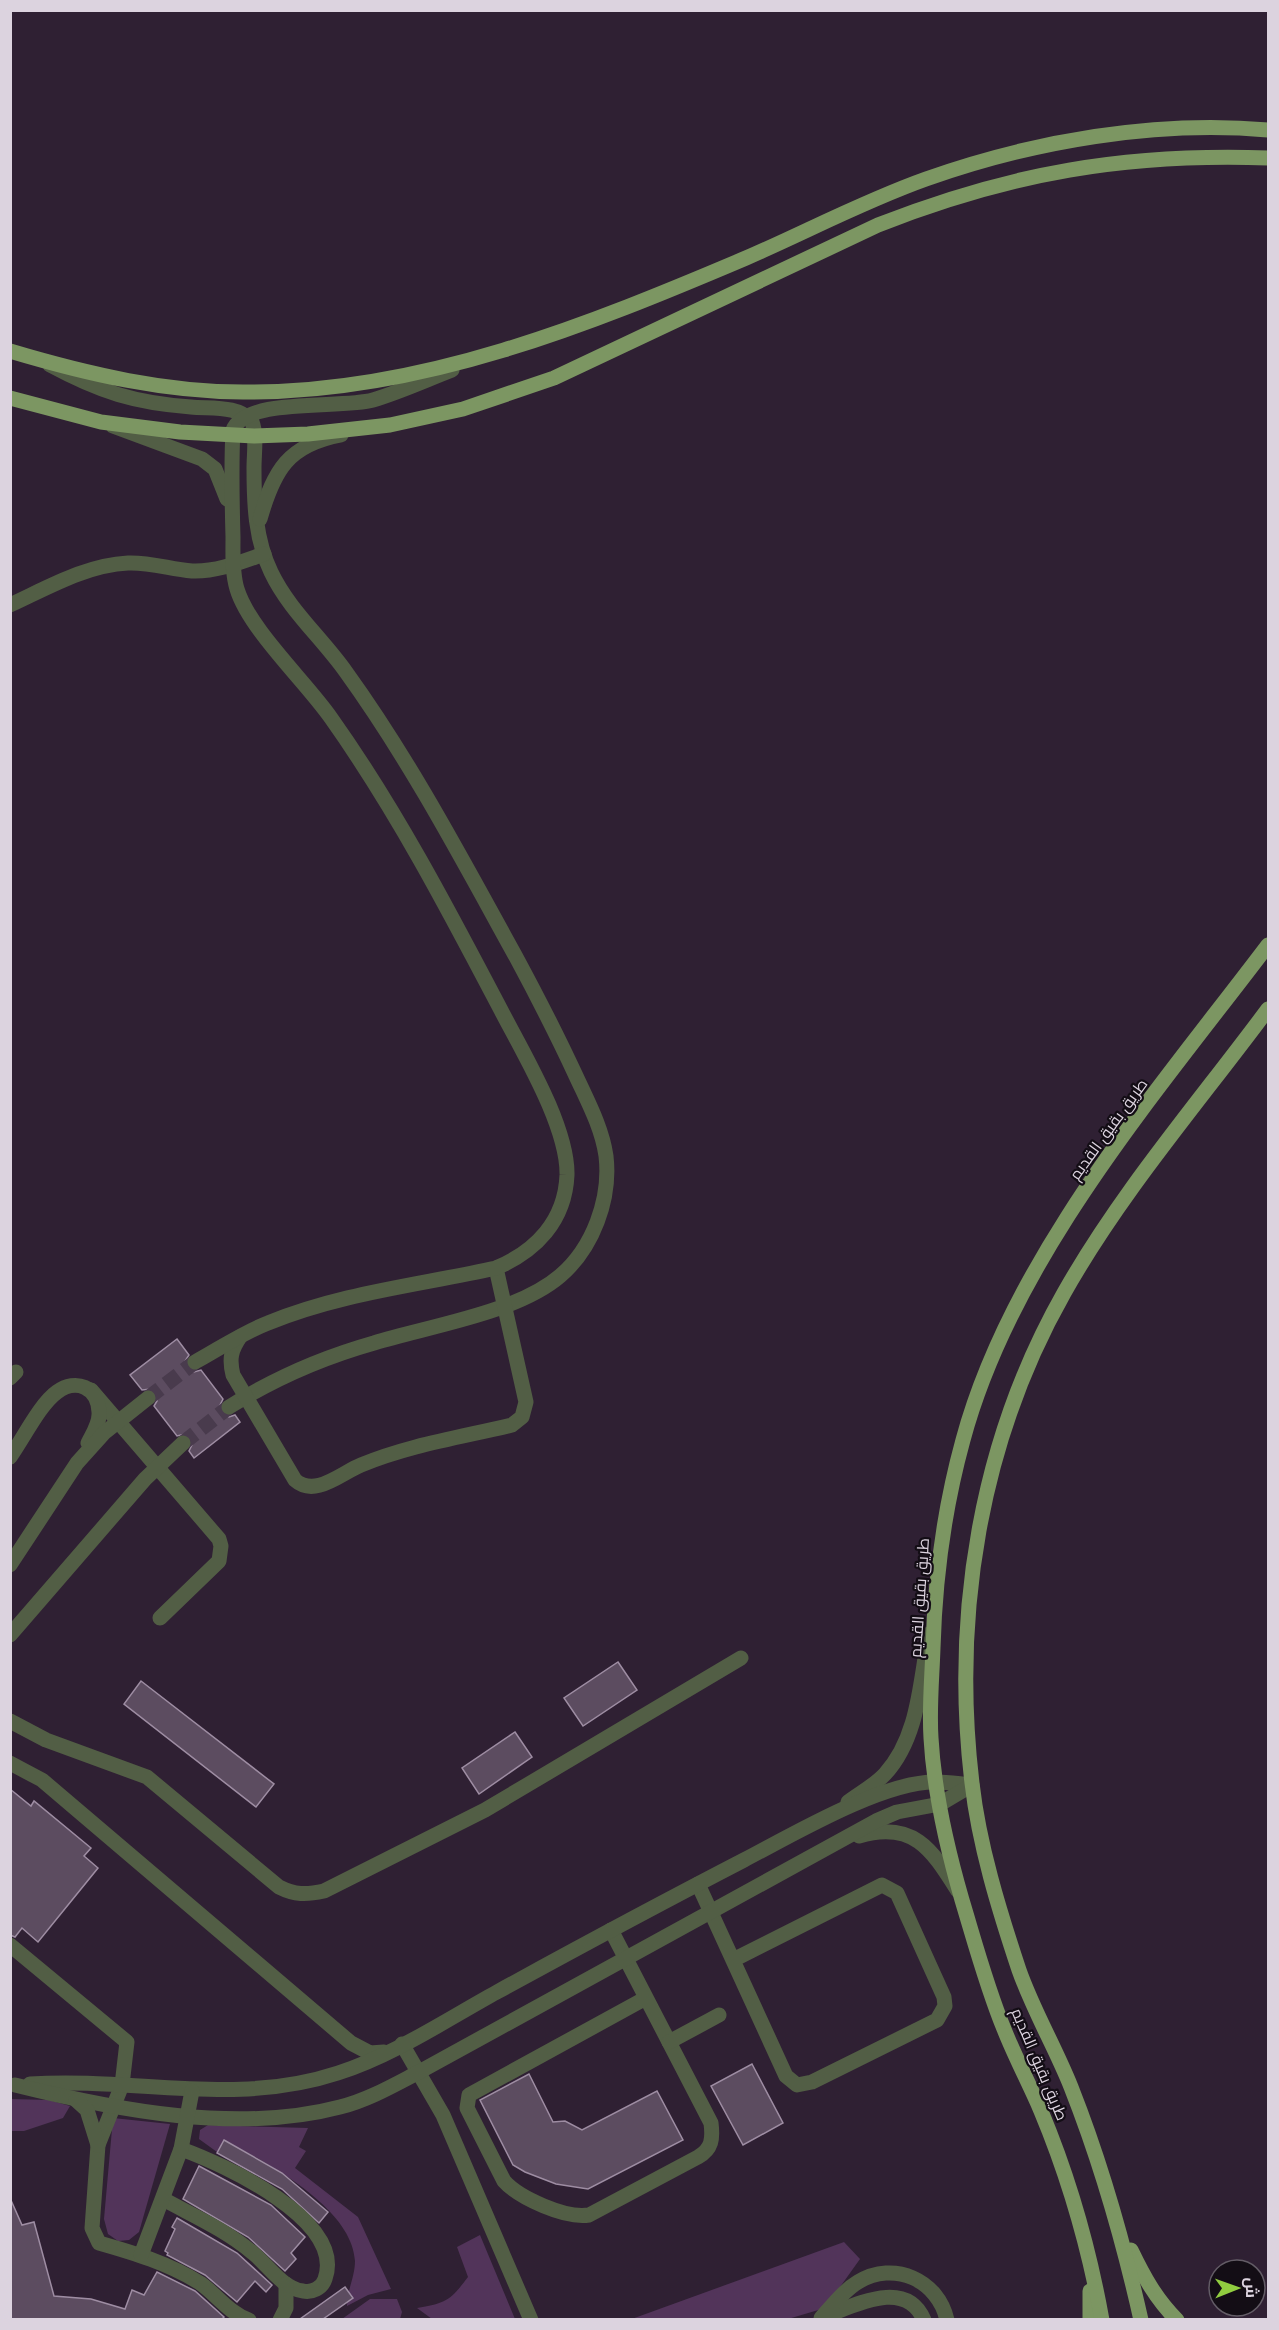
<svg xmlns="http://www.w3.org/2000/svg" width="1279" height="2330" font-family="'Public Sans',Cairo,sans-serif">
<style>
.green{fill:#52345a}
.building{fill:#5c4c60;stroke:#9e8da3;stroke-width:1.5}
.lines{fill:none;stroke-linecap:round;stroke-linejoin:round}
.minor-tunnel{stroke:#493b4d;stroke-width:15;stroke-dasharray:15 8;stroke-linecap:butt}
.minor{stroke:#525e45;stroke-width:15}
.major{stroke:#7c9662;stroke-width:15}
.labels{text-anchor:middle;stroke-width:4.5;stroke-linejoin:round;paint-order:stroke}
.street-label{font-size:16px;fill:#dcd3df;stroke:#130d15}
</style>
<rect width="100%" height="100%" fill="#2f2033"/>
<!-- green -->
<g class="green">
<polygon points="10,2099 49,2100 70,2106 63,2118 24,2131 11,2131"/>
<polygon points="113,2118 170,2124 139,2232 129,2240 118,2241 108,2234 104,2219"/>
<path d="M 208,2125 L 308,2128 L 299,2147 L 306,2151 L 295,2168 L 358,2217 L 391,2289 L 368,2295 L 347,2306 C 347,2290 355,2277 355,2261 C 352,2207 265,2162 224,2140 L 217,2152 L 199,2139 L 200,2130 Z"/>
<path d="M 480,2235 L 515,2319 L 432,2319 L 417,2308 C 446,2303 450,2301 468,2277 L 457,2247 Z"/>
<polygon points="844,2242 860,2259 825,2308 788,2319 629,2320"/>
<polygon points="370,2299 397,2299 402,2312 400,2319 342,2319"/>
</g>
<!-- building -->
<g class="building">
<polygon points="177,1339 189,1355 185,1361 187,1367 194,1372 201,1370 223,1399 219,1407 221,1413 229,1417 235,1415 240,1422 194,1458 189,1451 192,1445 190,1437 185,1434 177,1436 154,1406 157,1401 156,1392 151,1389 142,1390 130,1375"/>
<polygon points="618,1662 637,1690 583,1726 564,1698"/>
<polygon points="141,1681 274,1784 256,1807 124,1704"/>
<polygon points="515,1732 532,1757 479,1794 462,1768"/>
<polygon points="10,1789 31,1806 34,1801 91,1848 84,1856 98,1868 38,1942 22,1928 15,1937 10,1935"/>
<polygon points="752,2064 783,2123 743,2145 711,2086"/>
<polygon points="529,2074 553,2122 565,2121 582,2130 657,2091 683,2140 588,2189 556,2184 525,2172 513,2165 480,2100"/>
<polygon points="224,2140 282,2173 328,2212 319,2223 282,2189 217,2153"/>
<polygon points="199,2166 271,2205 305,2237 291,2253 296,2259 285,2271 248,2237 183,2199"/>
<polygon points="10,2198 22,2225 34,2222 54,2296 91,2299 125,2309 132,2290 144,2295 157,2272 195,2291 224,2317 222,2319 10,2319"/>
<polygon points="177,2218 237,2253 272,2285 266,2292 255,2281 237,2302 205,2275 167,2255 168,2253 165,2251 175,2229 172,2227"/>
<polygon points="345,2287 353,2298 323,2319 300,2319"/>
</g>
<g class="lines">
<!-- minor-tunnel -->
<g class="minor-tunnel">
<polyline points="148,1398 195,1362"/>
<polyline points="183,1443 229,1407"/>
</g>
<!-- minor -->
<g class="minor">
<path d="M 50,365 C 100,392 135,403 191,407 C 211,409 239,405 252,422 C 257,435 254,453 254,468 C 254,503 255,539 271,572 C 289,610 322,638 346,672 C 411,762 463,861 516,957 C 537,996 557,1035 576,1076 C 588,1102 602,1128 606,1156 C 611,1199 593,1248 560,1276 C 517,1313 429,1326 374,1343 C 321,1358 275,1378 229,1407"/>
<polyline points="113,426 202,459 215,469 227,499"/>
<path d="M 260,519 C 274,470 288,445 341,435"/>
<path d="M 10,605 C 47,588 86,565 128,563 C 149,562 170,569 192,571 C 217,572 241,562 264,554"/>
<path d="M 240,1337 C 231,1350 229,1359 233,1375 L 295,1480 C 315,1498 341,1473 361,1465 C 409,1445 462,1437 512,1425 L 522,1417 L 526,1402 L 496,1268"/>
<path d="M 195,1362 C 219,1349 242,1333 268,1323 C 341,1293 419,1285 496,1268 C 536,1251 565,1221 567,1175 C 568,1128 525,1056 503,1014 C 450,913 397,811 331,718 C 306,682 249,629 237,589 C 232,573 233,554 233,537 C 232,501 231,466 233,430 C 246,397 341,409 373,400 C 400,392 426,380 452,370"/>
<polyline points="10,1378 16,1372"/>
<polyline points="91,1390 219,1539 221,1546 219,1561 160,1618"/>
<path d="M 10,1457 C 23,1439 40,1404 57,1392 C 76,1378 98,1387 99,1412 C 100,1423 93,1433 88,1443"/>
<polyline points="10,1565 77,1463 104,1433 148,1398"/>
<polyline points="10,1635 145,1479 183,1443"/>
<path d="M 10,1721 L 46,1740 L 147,1777 L 279,1887 C 295,1895 306,1895 324,1891 L 485,1810 L 741,1658"/>
<polyline points="10,1763 42,1780 351,2043 370,2053 384,2052"/>
<path d="M 848,1802 C 860,1793 875,1785 885,1774 C 919,1737 920,1681 929,1634"/>
<path d="M 859,1836 C 914,1820 932,1850 958,1891"/>
<polyline points="698,1884 786,2076 797,2085 812,2082 937,2020 945,2006 944,1997 897,1893 882,1885 733,1960"/>
<path d="M 611,1930 L 711,2123 C 713,2139 712,2149 698,2157 L 589,2215 C 566,2219 519,2198 504,2181 L 467,2108 L 469,2095 L 646,1998"/>
<path d="M 10,1945 L 127,2042 L 122,2085 L 98,2145 L 92,2228 L 99,2243 C 134,2253 168,2263 200,2283 C 216,2294 229,2313 249,2320"/>
<polyline points="669,2042 719,2015"/>
<polyline points="402,2044 443,2115 531,2320"/>
<path d="M 30,2084 C 135,2077 235,2107 338,2073 C 394,2055 446,2020 497,1992 C 579,1947 661,1903 744,1860 C 792,1835 883,1781 936,1782 C 948,1782 960,1784 972,1785"/>
<path d="M 15,2085 C 116,2110 238,2134 340,2107 C 368,2100 394,2085 419,2072 L 876,1821 L 897,1812 L 940,1804 L 972,1785"/>
<polyline points="76,2100 87,2110 98,2145"/>
<path d="M 163,2199 C 194,2216 226,2230 253,2253 C 268,2265 283,2289 303,2291 C 312,2293 322,2288 325,2279 C 346,2220 223,2164 181,2149"/>
<polyline points="141,2255 181,2149 192,2091"/>
<path d="M 826,2316 C 856,2305 906,2278 924,2320"/>
<path d="M 821,2318 C 832,2306 843,2291 858,2282 C 894,2260 938,2280 947,2320"/>
<polyline points="280,2320 286,2308 286,2284"/>
</g>
<!-- major -->
<g class="major">
<path d="M 10,351 C 87,374 168,393 249,392 C 423,392 588,325 746,258 C 806,232 864,201 926,179 C 1033,141 1156,120 1268,130"/>
<path d="M 10,398 L 101,422 L 180,432 L 254,436 L 308,434 L 390,425 L 463,409 L 554,378 L 878,225 C 1010,173 1126,153 1268,158"/>
<path d="M 1131,2250 C 1144,2277 1156,2299 1177,2320"/>
<polyline points="1090,2291 1090,2320"/>
<path d="M 1102,2320 C 1089,2248 1069,2178 1041,2111 C 1029,2083 1015,2057 1004,2029 C 987,1988 975,1943 962,1900 C 947,1848 934,1792 931,1738 C 929,1708 932,1678 933,1648 C 935,1577 944,1509 963,1440 C 1012,1258 1156,1093 1268,945"/>
<path d="M 1141,2320 C 1123,2240 1101,2163 1071,2087 C 1055,2047 1033,2010 1019,1970 C 999,1910 979,1845 972,1783 C 952,1615 980,1441 1064,1293 C 1121,1192 1199,1102 1268,1009"/>
</g>
</g>
<g class="labels">
<!-- street labels -->
<g class="street-label">
<text transform="translate(1108 1129) rotate(-54)" y="6">طريق بقيق القديم</text>
<text transform="translate(919 1598) rotate(-86)" y="6">طريق بقيق القديم</text>
<text transform="translate(1040 2064) rotate(67)" y="6">طريق بقيق القديم</text>
</g>
</g>
<!-- border -->
<rect width="1279" height="2330" fill="none" stroke="#dcd3df" stroke-width="24"/>
<!-- north arrow -->
<g transform="translate(1237 2288) rotate(89)"><circle r="28" fill="#130d15" stroke="#635c66" stroke-width="1.5"/>
<path d="M0-4.5L10 22L0 15L-10 22Z" fill="#91cd40"/>
<text y="-9" font-size="16" font-weight="bold" text-anchor="middle" fill="#dcd3df">ش</text>
</g>
</svg>
